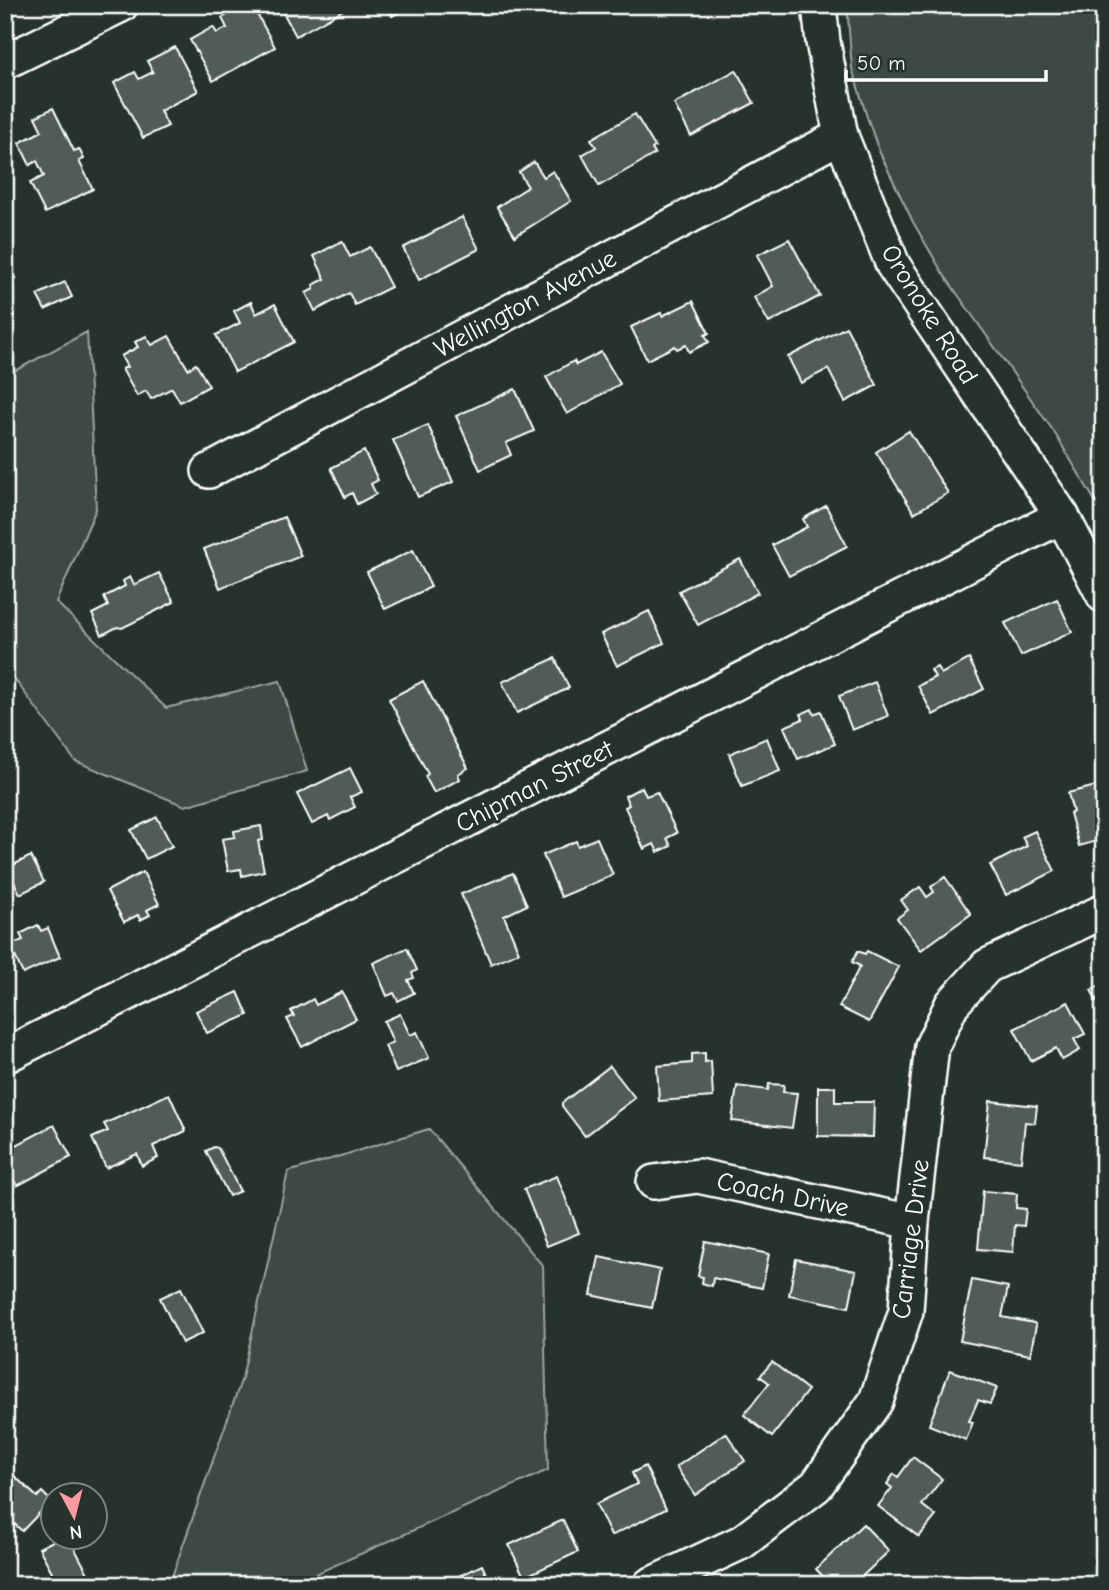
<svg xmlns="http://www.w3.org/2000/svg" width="1109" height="1590" font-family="'Comic Neue',sans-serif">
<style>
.green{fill:#3e4944;stroke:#9ea4a2;stroke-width:2}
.building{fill:#515c57;stroke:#fff;stroke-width:2}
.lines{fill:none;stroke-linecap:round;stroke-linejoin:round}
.minor-casing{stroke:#fff;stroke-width:38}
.minor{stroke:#26332d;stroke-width:33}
.labels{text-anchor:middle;stroke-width:6;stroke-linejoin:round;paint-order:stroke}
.street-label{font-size:26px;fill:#fff;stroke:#26332d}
</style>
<rect width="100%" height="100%" fill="#26332d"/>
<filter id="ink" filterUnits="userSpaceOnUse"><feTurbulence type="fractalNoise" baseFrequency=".0143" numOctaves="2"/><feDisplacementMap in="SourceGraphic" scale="14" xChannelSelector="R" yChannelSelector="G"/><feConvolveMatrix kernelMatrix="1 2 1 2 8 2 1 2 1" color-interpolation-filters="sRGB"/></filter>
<g filter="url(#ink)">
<!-- green -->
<g class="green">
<polygon points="847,5 1104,5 1104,516 1054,432 942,272 913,222 880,153 867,117 852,68"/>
<polygon points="87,332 96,509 56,602 166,708 280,681 307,771 185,806 75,761 5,666 5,376"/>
<polygon points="429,1129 543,1266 548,1470 291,1585 169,1585 242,1378 288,1172"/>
</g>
<!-- building -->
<g class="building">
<polygon points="245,5 252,5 275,47 213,81 190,40 213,27 217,33 227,28 222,18"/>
<polygon points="279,5 352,5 296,36"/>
<polygon points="387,5 412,5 392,16"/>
<polygon points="175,47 198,91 160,111 168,126 143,138 114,83 135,72 139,79 153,72 147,61"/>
<polygon points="736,70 754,103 691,136 674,104"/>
<polygon points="53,108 74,151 79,149 84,159 79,161 93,189 45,213 30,183 44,176 37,161 30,165 19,143 42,131 35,117"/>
<polygon points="635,114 655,147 652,149 655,154 599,186 582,155 596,147 591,139"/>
<polygon points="534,162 544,177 553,171 571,201 515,236 497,207 528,187 519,172"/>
<polygon points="462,217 479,249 419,280 403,248"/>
<polygon points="789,239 820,296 769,323 754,297 773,286 757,255"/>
<polygon points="342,241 350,257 370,247 391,287 355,305 349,293 315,311 306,293 314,289 313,285 325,279 314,256"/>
<polygon points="5,257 16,278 8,282 12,289 5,293"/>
<polygon points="65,282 72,297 45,310 37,295"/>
<polygon points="693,301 709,333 705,335 709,342 689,352 686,345 677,349 675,346 647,360 631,327 661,313 662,316"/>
<polygon points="251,302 256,314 275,304 294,342 235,372 216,335 240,323 234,311"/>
<polygon points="846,327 877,385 845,402 828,369 801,383 788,357"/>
<polygon points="146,336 152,345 169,336 188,369 196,364 209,386 180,402 172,388 151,399 146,391 137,396 122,369 127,367 121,356 138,347 135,342"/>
<polygon points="601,352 620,384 567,414 546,377 574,361 576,365"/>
<polygon points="515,389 534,431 506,443 511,455 480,470 456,416"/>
<polygon points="428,425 453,482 418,497 393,440"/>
<polygon points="909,431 948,493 914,513 876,452"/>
<polygon points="364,451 378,480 371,484 376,494 357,504 352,493 345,497 331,468"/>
<polygon points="826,506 847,546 789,576 772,545 807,527 803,519"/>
<polygon points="284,517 301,556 220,588 204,549"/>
<polygon points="413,550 431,587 385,609 367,572"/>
<polygon points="740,559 758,593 698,625 679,591"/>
<polygon points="159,573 174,602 122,628 117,627 102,635 92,614 108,606 104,597 125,586 123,581 130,577 134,585"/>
<polygon points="1057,599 1072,632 1021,656 1005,623"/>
<polygon points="649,611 664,643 617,666 601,634"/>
<polygon points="555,658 569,688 517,713 502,682"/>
<polygon points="969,659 984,689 933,715 918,686 935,677 931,670 937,667 941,674"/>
<polygon points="423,681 468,768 458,774 460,779 434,793 425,776 428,774 389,699"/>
<polygon points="875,682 888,716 852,730 839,696"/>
<polygon points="812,709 814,714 821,711 835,744 798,759 784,727 803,719 801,714"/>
<polygon points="767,738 780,771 742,786 729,754"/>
<polygon points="350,768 362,792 350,797 355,807 330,820 328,816 312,824 297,794"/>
<polygon points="1104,784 1104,839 1079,846 1070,813 1073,812 1068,793"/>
<polygon points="642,787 646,796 657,792 677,833 667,838 671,846 658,852 654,844 644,849 625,807 629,805 625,796"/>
<polygon points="157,817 172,846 146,859 131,830"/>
<polygon points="261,826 263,840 258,841 264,871 242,876 241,869 228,871 222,839 235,837 234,831"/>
<polygon points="1035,831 1055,871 1006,895 990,865 1027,846 1022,837"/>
<polygon points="597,838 613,875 561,897 543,855 576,841 578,846"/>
<polygon points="31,856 44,882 20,894 7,868"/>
<polygon points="143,872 159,904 147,910 150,915 140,920 138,915 124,922 107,891"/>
<polygon points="513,873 527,905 504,916 519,952 491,964 461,894"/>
<polygon points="945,877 971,914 921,950 897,918 908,910 901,900 920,887 927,897 934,892 931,887"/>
<polygon points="38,925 41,931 48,928 60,957 23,974 10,945 23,940 20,934"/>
<polygon points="407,948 417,970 412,973 414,978 408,980 414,993 398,1001 394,993 387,996 373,963"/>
<polygon points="858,951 865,954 867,951 899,967 869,1022 839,1007 860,966 852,962"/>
<polygon points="1104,983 1104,1015 1091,990"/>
<polygon points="238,992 248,1015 207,1033 196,1011"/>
<polygon points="342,992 356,1019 302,1047 287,1019 294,1016 291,1011 313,999 316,1005"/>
<polygon points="1068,1002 1085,1034 1074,1039 1080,1050 1062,1060 1056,1048 1031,1061 1014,1029"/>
<polygon points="400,1014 410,1035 417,1032 429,1058 396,1072 385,1046 393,1042 384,1021"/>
<polygon points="705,1053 705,1062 711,1061 713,1097 659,1101 657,1066 692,1063 692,1054"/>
<polygon points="610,1066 635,1098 585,1136 562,1106 562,1103"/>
<polygon points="769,1084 784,1085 783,1092 797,1093 792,1128 732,1121 737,1086 768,1090"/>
<polygon points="818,1087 835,1087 835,1102 874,1102 873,1137 818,1136"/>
<polygon points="169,1094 186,1131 153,1146 158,1158 142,1166 137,1154 106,1168 92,1138 108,1131 104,1124"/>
<polygon points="990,1101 1037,1106 1035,1123 1025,1122 1021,1161 984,1157"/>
<polygon points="54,1125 71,1157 17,1186 5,1164 5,1151"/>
<polygon points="214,1147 218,1148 240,1191 229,1196 206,1151"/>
<polygon points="557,1176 579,1233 547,1246 524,1189"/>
<polygon points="983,1191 1017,1194 1016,1208 1026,1209 1024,1226 1015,1225 1013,1252 978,1249"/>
<polygon points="705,1241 769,1254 762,1288 713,1278 712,1286 702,1283 703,1277 698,1276"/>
<polygon points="599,1257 660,1270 652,1308 591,1295"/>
<polygon points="796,1259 856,1271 849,1307 789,1295"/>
<polygon points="972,1280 1008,1287 1002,1317 1034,1323 1036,1326 1030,1355 960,1341"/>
<polygon points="181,1288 203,1333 182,1343 160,1298"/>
<polygon points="772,1362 808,1390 772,1437 744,1415 769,1383 760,1376"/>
<polygon points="950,1370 997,1388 990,1404 978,1400 969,1421 973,1422 966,1440 929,1425"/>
<polygon points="726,1433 745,1461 695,1495 676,1467"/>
<polygon points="913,1457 942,1479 922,1505 936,1516 919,1537 878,1506 892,1488 887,1484 894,1474 898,1477"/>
<polygon points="645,1466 666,1509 611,1536 596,1504 637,1484 632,1473"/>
<polygon points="10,1472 37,1497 42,1492 51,1501 22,1531 5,1515 5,1476"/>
<polygon points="563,1520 578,1552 524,1577 509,1545"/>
<polygon points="863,1524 889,1551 853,1585 831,1585 816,1569"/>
<polygon points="59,1538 69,1538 91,1579 80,1585 59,1585 39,1548"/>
<polygon points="482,1565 491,1585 440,1585"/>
</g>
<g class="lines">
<defs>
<g id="minor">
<polyline points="819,5 823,42 841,136 893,265 1062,516 1104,596"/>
<polyline points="5,62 121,5"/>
<polyline points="209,471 841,136"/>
<polyline points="5,1056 1062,516"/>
<polyline points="654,1182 698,1176 912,1222"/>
<polyline points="650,1585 742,1542 816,1486 876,1401 906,1311 912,1222 932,1046 952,1004 987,966 1104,911"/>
</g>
</defs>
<!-- minor casing -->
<use href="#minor" class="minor-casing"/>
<!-- minor -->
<use href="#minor" class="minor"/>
</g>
</g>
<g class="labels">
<!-- street labels -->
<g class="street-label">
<text transform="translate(525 303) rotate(-28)" y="9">Wellington Avenue</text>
<text transform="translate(930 314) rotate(58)" y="9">Oronoke Road</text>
<text transform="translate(534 786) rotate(-27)" y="9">Chipman Street</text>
<text transform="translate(783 1194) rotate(12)" y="9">Coach Drive</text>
<text transform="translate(910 1239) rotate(-83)" y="9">Carriage Drive</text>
</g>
</g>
<!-- margin -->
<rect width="1109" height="1590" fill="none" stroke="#26332d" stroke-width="28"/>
<rect x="14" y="14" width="1081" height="1562" fill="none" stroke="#fff" stroke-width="2.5" filter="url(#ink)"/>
<!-- north arrow -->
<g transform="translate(74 1516) rotate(173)"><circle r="33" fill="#26332d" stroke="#7d8581" stroke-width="2"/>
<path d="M0-5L12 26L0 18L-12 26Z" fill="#ff9aa2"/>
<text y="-10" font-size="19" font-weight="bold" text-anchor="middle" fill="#ffffff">N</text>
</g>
<!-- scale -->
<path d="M846 70v10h200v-10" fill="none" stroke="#ffffff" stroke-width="3.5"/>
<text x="857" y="70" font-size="21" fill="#ffffff" stroke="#26332d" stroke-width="5" paint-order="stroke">50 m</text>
</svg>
